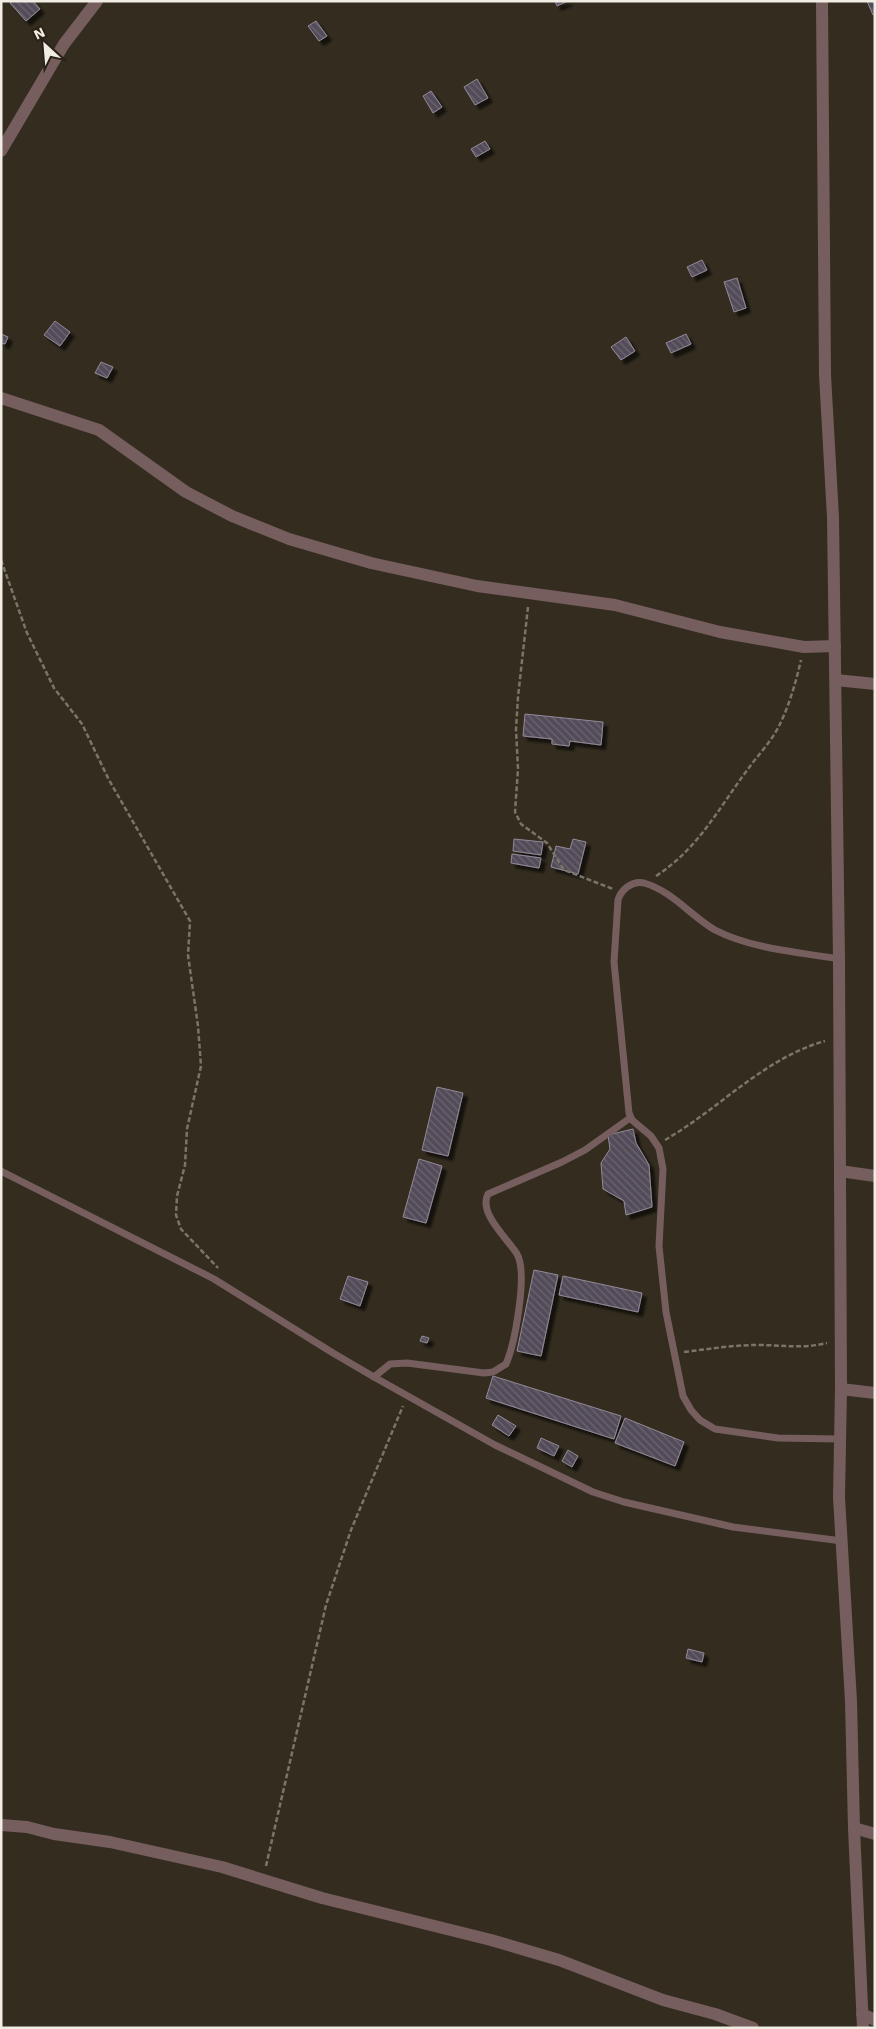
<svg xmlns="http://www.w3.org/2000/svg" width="876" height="2029" font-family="'Work Sans',sans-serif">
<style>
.building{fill:url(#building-back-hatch);stroke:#938a99;filter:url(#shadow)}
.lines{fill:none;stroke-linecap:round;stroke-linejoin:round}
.path{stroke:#7a7569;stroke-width:2.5;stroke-dasharray:5 2.5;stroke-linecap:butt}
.lane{stroke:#765e5e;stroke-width:7}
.street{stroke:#765e5e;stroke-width:12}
</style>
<defs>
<pattern id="building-back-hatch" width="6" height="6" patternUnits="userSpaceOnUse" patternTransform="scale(1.25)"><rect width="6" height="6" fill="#534b59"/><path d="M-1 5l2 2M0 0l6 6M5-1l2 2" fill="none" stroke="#6c6571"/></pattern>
<filter id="shadow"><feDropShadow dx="4.5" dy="4.5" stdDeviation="1" flood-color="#0009"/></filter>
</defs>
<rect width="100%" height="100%" fill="#332c1f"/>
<!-- building -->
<g class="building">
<polygon points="12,1 33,1 40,9 26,21 10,3"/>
<polygon points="555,1 568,1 557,6"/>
<polygon points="867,1 875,1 875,14 873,15"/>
<polygon points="316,21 327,36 319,41 308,26"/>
<polygon points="477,79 488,98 475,105 464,87"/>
<polygon points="431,91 442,107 433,113 423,96"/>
<polygon points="485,141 490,149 476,157 471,149"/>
<polygon points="702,260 707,270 692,277 687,267"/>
<polygon points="737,278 746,308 734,312 724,282"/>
<polygon points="55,321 70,332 60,346 44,335"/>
<polygon points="1,334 8,337 5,344 1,343"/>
<polygon points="686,334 691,344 671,353 666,343"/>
<polygon points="626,337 635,351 621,360 611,347"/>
<polygon points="101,362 113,367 107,378 95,373"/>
<polygon points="525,714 603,722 601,745 570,741 569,746 552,744 552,739 523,736"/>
<polygon points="514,839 543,842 541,855 513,851"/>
<polygon points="573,839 586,842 578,874 551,867 556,846 570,849"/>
<polygon points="512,854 541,858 539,868 511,863"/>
<polygon points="437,1087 463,1093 448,1156 422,1150"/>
<polygon points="633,1129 636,1143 649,1165 652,1207 626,1215 624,1201 603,1189 601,1163 610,1149 608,1135"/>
<polygon points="419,1159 442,1166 426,1223 403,1217"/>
<polygon points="534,1270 558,1275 541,1356 517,1351"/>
<polygon points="348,1276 368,1282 360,1306 340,1299"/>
<polygon points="563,1276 642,1293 638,1312 559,1295"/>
<polygon points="422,1336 429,1338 427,1343 420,1341"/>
<polygon points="493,1376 621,1416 614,1439 486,1398"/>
<polygon points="498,1415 516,1426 509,1436 492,1425"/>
<polygon points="625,1418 684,1442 675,1466 615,1443"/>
<polygon points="541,1438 559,1446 554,1456 537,1448"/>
<polygon points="568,1450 578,1456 572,1467 562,1461"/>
<polygon points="688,1649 704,1653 702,1662 686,1658"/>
</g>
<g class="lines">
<!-- path -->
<g class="path">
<polyline points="1,560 27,633 54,688 82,724 109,780 190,921 188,955 198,1026 201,1066 187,1129 185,1165 177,1196 176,1215 181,1229 218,1268"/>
<polyline points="528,607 518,697 516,729 518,769 515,812 521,824 547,843 564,870 613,889"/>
<path d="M 656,876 C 699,848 718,809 748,769 C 758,755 771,742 779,726 C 789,706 796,682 801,660"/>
<path d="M 665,1140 C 719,1109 764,1058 825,1041"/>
<path d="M 684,1352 C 709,1349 733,1345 758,1345 C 782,1345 803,1349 827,1343"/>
<polyline points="266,1866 326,1605 351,1530 403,1406"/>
</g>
<!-- lane -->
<g class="lane">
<path d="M 839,959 C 798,952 752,949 715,930 C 691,916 672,891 644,883 C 632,880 621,890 618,900 L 614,962 L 629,1113 L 632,1120 L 651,1136 L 659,1148 L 663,1169 L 659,1246 L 666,1312 L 683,1396 L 691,1410 L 700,1420 L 715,1429 L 778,1438 L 839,1439"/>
<path d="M 1,1171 L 214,1279 L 333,1353 L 374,1377 L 390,1364 L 407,1363 L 484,1373 L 493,1372 L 506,1364 C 515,1343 528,1273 517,1254 C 507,1238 478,1213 488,1194 L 562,1162 L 585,1150 L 630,1118"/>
<polyline points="374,1377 495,1445 593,1492 624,1502 733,1527 842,1541"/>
</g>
<!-- street -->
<g class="street">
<polyline points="822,1 825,375 833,517 839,959 841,1389 839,1497 851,1701 854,1828 863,2028"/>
<polyline points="1,151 64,44 97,1"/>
<polyline points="1,398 99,430 186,492 232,516 289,539 371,563 477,586 615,605 720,632 804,647 835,646"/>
<polyline points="836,680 875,684"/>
<polyline points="840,1171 875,1176"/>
<polyline points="841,1389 875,1393"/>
<polyline points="1,1825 27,1827 54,1834 110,1842 222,1867 322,1898 491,1940 559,1960 663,2000 715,2014 753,2028"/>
<polyline points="854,1828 875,1834"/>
<polyline points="862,2014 875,2020"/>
</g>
</g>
<!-- border -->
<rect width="876" height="2029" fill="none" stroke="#f1ede4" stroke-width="5"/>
<!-- north arrow -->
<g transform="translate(45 45) rotate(334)" stroke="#292216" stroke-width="4" paint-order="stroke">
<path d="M0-4L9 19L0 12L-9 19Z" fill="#f1ede4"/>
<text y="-8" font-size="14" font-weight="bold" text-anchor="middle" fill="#f1ede4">N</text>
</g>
</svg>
